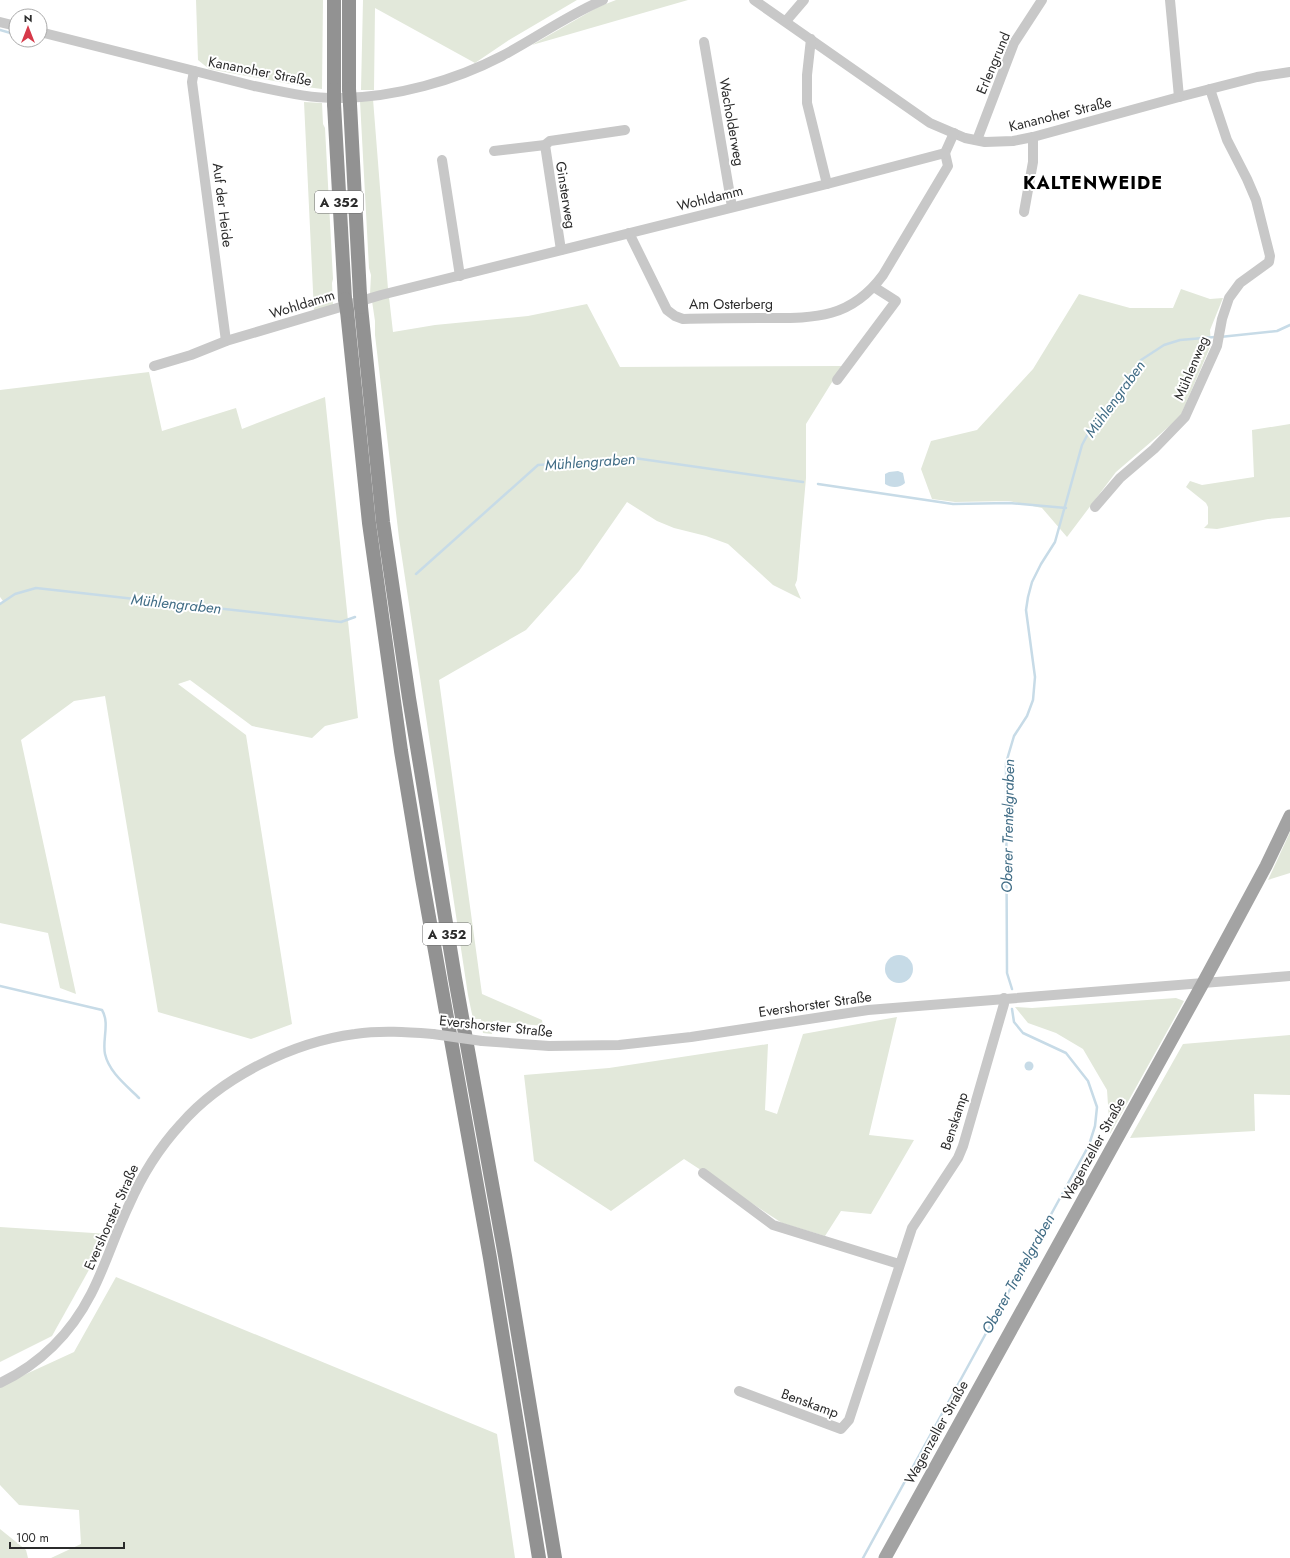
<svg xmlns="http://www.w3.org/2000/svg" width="1290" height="1558" font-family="Jost,sans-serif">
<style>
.green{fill:#e2e8da}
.water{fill:#c7dbe7}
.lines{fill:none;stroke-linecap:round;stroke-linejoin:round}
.stream{stroke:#c7dbe7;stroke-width:2.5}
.minor{stroke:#c8c8c8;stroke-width:10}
.major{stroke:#a3a3a3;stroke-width:13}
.highway{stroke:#929292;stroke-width:14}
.minor-bridge{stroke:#c8c8c8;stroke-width:10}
.highway-bridge{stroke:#929292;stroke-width:14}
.labels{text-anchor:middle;stroke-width:4;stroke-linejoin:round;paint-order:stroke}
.shield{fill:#fff;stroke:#6b6b6b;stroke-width:1}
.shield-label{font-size:13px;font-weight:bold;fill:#2b2b2b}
.street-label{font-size:14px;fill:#2b2b2b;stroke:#fff}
.water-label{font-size:15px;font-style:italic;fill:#416d86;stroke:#fff}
.district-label{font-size:18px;font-weight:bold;letter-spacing:1px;fill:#000;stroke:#fff}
</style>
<rect width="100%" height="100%" fill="#fff"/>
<!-- green -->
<g class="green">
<polygon points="196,0 323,0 322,89 306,87 209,69 198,60"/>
<polygon points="363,0 577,0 509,40 475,63 375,8 374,90 361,90"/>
<polygon points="616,0 688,0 532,45 598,7"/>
<polygon points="373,99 388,289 370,294 371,275 369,268 360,101"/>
<polygon points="304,102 322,103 323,124 325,128 333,279 332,283 333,306 314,312"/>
<polygon points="1181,289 1210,299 1223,298 1210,330 1211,345 1180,417 1116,472 1067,537 1042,508 1009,501 955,502 932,499 921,469 931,441 977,430 1033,369 1079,294 1130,308 1173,308"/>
<polygon points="389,297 393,332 435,325 528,316 587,304 620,367 842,366 806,424 806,478 797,580 795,585 801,599 773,585 728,544 706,536 674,528 657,521 627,502 579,571 526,630 439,680 482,994 542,1020 543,1026 493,1021 492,1034 483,1033 481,1019 473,1019 468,995 399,538 375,335 375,321 372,301"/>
<polygon points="149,372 162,431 236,408 242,429 325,397 358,718 325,726 312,738 252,726 190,680 178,684 246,735 292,1024 251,1039 158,1012 105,696 74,701 21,740 76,994 60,988 48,933 0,923 0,604 3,601 0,597 0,390"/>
<polygon points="1290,424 1290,517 1268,519 1217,529 1204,528 1208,524 1208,507 1206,503 1186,487 1190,481 1202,485 1254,477 1252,430"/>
<polygon points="1290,832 1290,873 1268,880"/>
<polygon points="1176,998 1184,1001 1110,1134 1107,1090 1083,1049 1056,1033 1028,1023 1015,1007 1032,1008"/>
<polygon points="897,1017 869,1135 914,1140 871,1214 841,1211 825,1236 782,1223 684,1159 611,1211 534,1161 524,1075 609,1068 768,1044 765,1110 777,1114 803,1034"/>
<polygon points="1290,1035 1290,1095 1254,1094 1255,1131 1130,1138 1183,1044"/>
<polygon points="0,1227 109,1234 52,1336 0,1362"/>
<polygon points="116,1277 497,1434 515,1558 51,1558 81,1544 79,1510 19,1505 0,1485 0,1386 74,1352"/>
<polygon points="0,1529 26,1550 28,1558 0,1558"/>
</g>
<!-- water -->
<g class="water">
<path d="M 898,471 L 903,473 L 905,483 C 900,488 891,488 885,484 L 885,474 L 889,472 Z"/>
<circle cx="899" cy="969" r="14"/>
<circle cx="1029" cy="1066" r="4.5"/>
</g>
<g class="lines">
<!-- stream -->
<g class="stream">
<polyline points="0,30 14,34"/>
<polyline points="1220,337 1277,331 1290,325"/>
<polyline points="818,484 953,504 1009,503 1066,508"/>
<polyline points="416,574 538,465 634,458 803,482"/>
<polyline points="0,604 15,594 36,588 341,622 355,617"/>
<path d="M 0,986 L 102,1010 C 110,1023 102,1040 105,1054 C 109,1072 126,1085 139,1098"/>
<polyline points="1012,989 1007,973 1006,763 1014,736 1027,716 1033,700 1035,677 1026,610 1028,597 1032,582 1041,564 1055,542 1082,445 1091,428 1141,360 1164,345 1180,340 1215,337"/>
<polyline points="863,1558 1089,1145 1095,1126 1097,1107 1088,1081 1066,1053 1023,1033 1014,1022 1012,1009"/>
</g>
<!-- minor -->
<g class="minor">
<polyline points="754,0 930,123 965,138 985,142 1013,141 1033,137 1179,97 1257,77 1290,72"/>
<polyline points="1170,0 1179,97"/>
<polyline points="786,21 804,0"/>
<polyline points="0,22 16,26"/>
<path d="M 40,32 L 254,86 C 283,92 312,99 342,98 C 396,97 454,81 502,56 C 536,38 568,15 603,0"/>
<polyline points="811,39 807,75 807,103 827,184"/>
<polyline points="704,42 732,207"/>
<polyline points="194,71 192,82 226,341"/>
<polyline points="977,140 1014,43 1042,0"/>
<polyline points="545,145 561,250"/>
<polyline points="494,151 545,145 550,141 625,130"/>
<polyline points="945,153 954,133"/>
<polyline points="442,160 460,276"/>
<polyline points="1024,212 1033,162 1033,137"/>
<path d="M 629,233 L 667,310 L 675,316 L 683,319 C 709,318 734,318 760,318 C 811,318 849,321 883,275 L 948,166 L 945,153"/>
<polyline points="154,366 191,355 226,341 381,295 827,184 945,153"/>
<polyline points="837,380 896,301 874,287"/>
<polyline points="1095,507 1120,478 1154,449 1185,417 1217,346 1222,319 1229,298 1240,283 1269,262 1270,256 1256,200 1247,179 1227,140 1210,89"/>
<polyline points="482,1041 549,1046 619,1045 691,1037 868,1010 1290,976"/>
<polyline points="703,1173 773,1225 899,1264"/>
<path d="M 0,1383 C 40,1364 71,1333 91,1294 C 106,1265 115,1234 129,1205 C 142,1175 159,1148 181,1124 C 222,1077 293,1042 355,1034 C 381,1030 407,1032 433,1034"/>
<polyline points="739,1391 841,1429 849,1420 912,1228 958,1158 963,1146 1004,1004 1004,998"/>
</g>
<!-- major -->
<polyline class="major" points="885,1558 1203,983 1266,866 1290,816"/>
<!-- highway -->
<g class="highway">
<polyline points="334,0 334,90"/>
<polyline points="349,0 349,89"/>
<polyline points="334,104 345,299"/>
<polyline points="350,104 360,295"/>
<polyline points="361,307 383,522 409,698 455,978 505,1256 555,1558"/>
<polyline points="347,311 369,523 401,751 422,878 490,1258 539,1558"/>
</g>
<!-- minor-bridge -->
<polyline class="minor-bridge" points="433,1034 482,1041"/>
<!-- highway-bridge -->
<g class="highway-bridge">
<polyline points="349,89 350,104"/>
<polyline points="334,90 334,104"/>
<polyline points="360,295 361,307"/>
<polyline points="345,299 347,311"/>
</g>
</g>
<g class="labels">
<!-- shield labels -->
<g class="shield">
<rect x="315" y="191" width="48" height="22" rx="3"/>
<rect x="423" y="923" width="48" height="22" rx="3"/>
</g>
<g class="shield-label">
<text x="339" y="207">A 352</text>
<text x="447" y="939">A 352</text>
</g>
<!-- street labels -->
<g class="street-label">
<text transform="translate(993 63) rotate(-67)" y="5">Erlengrund</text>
<text transform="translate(260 71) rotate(11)" y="5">Kananoher Straße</text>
<text transform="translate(1060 114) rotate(-14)" y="5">Kananoher Straße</text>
<text transform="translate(732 122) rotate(80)" y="5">Wacholderweg</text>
<text transform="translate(566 195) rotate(81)" y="5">Ginsterweg</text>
<text transform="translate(710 198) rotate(-14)" y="5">Wohldamm</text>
<text transform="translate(223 205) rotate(83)" y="5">Auf der Heide</text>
<text transform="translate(302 304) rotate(-17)" y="5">Wohldamm</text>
<text x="731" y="309">Am Osterberg</text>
<text transform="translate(1191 368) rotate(-67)" y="5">Mühlenweg</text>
<text transform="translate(815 1004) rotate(-8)" y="5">Evershorster Straße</text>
<text transform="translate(496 1026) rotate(6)" y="5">Evershorster Straße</text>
<text transform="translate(954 1121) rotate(-72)" y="5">Benskamp</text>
<text transform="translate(1093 1149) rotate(-61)" y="5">Wagenzeller Straße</text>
<text transform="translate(111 1217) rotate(-66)" y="5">Evershorster Straße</text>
<text transform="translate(810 1403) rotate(20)" y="5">Benskamp</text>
<text transform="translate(936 1432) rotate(-61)" y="5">Wagenzeller Straße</text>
</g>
<!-- water labels -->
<g class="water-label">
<text transform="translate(1115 399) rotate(-54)" y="5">Mühlengraben</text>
<text transform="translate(590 462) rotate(-4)" y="5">Mühlengraben</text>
<text transform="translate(176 604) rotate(6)" y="5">Mühlengraben</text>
<text transform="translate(1008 826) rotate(-89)" y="5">Oberer Trentelgraben</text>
<text transform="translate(1018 1274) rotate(-61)" y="5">Oberer Trentelgraben</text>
</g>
<!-- district labels -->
<g class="district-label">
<text x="1093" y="189">KALTENWEIDE</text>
</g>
</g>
<!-- north arrow -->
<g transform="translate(28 28)"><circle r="19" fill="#ffffff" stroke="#aaaaaa"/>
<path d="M0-3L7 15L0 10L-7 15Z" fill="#d63949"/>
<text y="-6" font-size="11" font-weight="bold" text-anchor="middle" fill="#2b2b2b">N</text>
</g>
<!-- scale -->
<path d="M10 1542v6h114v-6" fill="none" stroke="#2b2b2b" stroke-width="2"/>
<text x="16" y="1542" font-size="12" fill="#2b2b2b" stroke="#ffffff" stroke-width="3" paint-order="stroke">100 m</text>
</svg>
